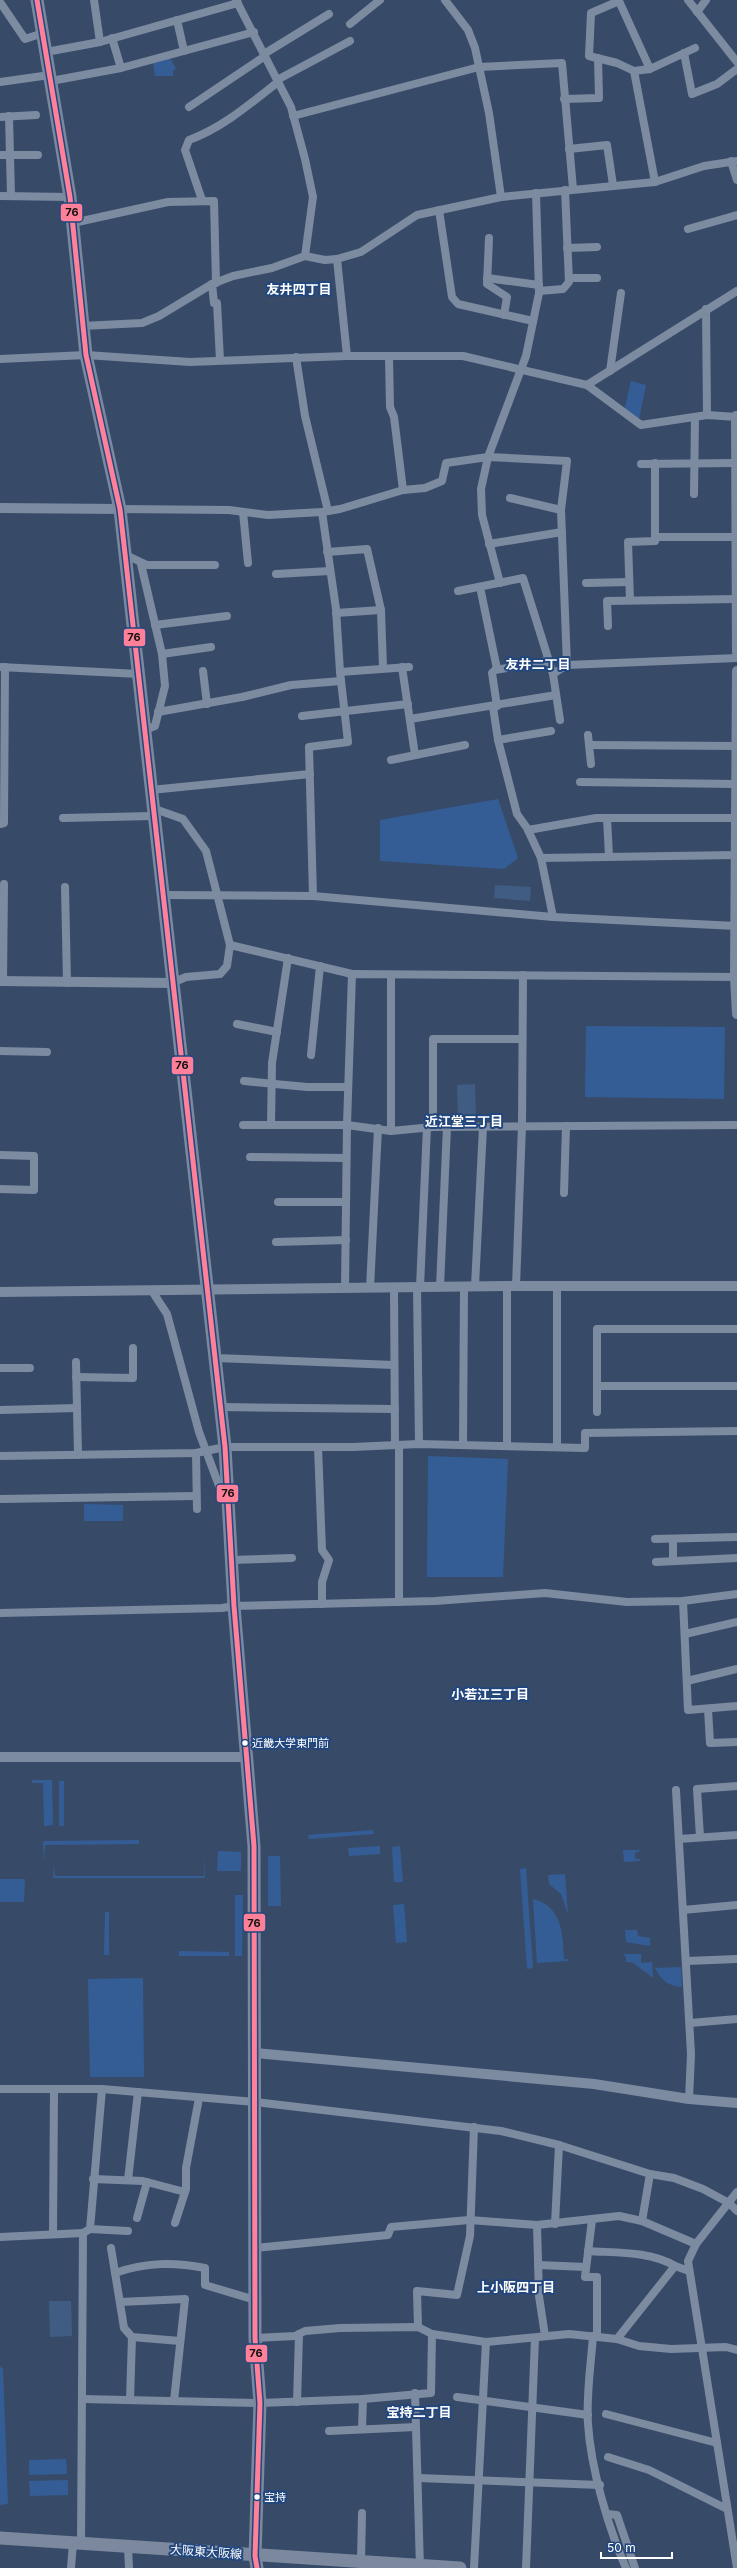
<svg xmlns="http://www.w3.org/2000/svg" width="737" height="2568" font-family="Inter,'Noto Sans JP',sans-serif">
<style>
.green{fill:#355d95}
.water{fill:#415c83}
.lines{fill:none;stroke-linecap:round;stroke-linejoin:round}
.minor{stroke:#7c8ba0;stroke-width:8}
.tertiary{stroke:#7c8ba0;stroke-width:10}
.primary{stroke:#7b889e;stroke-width:13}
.bus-1-casing{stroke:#22477e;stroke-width:8}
.bus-1{stroke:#ff8098;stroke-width:5}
.bus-dot{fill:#fff;stroke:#22477e;stroke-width:1.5}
.labels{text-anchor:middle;stroke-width:4;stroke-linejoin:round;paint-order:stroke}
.bus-label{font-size:11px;fill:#fff;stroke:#22477e;text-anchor:start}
.street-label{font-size:12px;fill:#fff;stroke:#22477e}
.neighbourhood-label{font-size:13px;font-weight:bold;fill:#fff;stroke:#22477e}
.line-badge{stroke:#22477e;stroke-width:1.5}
.pale-badge-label{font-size:11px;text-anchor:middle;font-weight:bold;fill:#111}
</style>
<rect width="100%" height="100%" fill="#374b69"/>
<!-- green -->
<g class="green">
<polygon points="170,58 176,69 173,70 173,76 155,76 153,63"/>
<polygon points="631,381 646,385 639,419 624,411"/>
<polygon points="498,799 518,858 504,869 380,861 380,820"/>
<polygon points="586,1026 725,1027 724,1099 585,1097"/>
<polygon points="428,1456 508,1459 503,1577 427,1577"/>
<polygon points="84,1504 123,1505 123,1521 84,1521"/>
<polygon points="32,1780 52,1780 53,1825 44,1826 43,1783 32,1783"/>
<rect x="59" y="1781" width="5" height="45"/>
<polygon points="373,1830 374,1834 309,1839 308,1835"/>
<polygon points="139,1840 139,1844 45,1845 44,1864 43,1842 45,1841"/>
<polygon points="380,1846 380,1854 349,1856 348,1848"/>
<polygon points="400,1846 403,1882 394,1882 392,1847"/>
<polygon points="623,1850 641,1850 635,1853 635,1859 640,1859 640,1861 624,1862"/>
<polygon points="218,1851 241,1852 241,1871 217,1871"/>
<polygon points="268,1856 280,1856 281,1906 268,1906"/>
<polygon points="204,1857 205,1878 53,1878 54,1865 55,1876 204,1876"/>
<polygon points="526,1868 533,1968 527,1969 520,1869"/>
<polygon points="565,1874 568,1914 561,1894 549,1884 548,1875"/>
<polygon points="0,1879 25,1879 24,1902 0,1902"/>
<polygon points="235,1895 243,1895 242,1956 235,1956"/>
<path d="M 533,1899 C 562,1906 563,1934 564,1959 L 568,1959 L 568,1961 L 537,1963 Z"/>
<polygon points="404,1904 407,1942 396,1943 393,1905"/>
<polygon points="105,1912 109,1912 109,1955 104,1955"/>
<polygon points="625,1930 637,1930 638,1936 650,1938 650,1946 626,1942"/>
<polygon points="179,1951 229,1952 229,1956 179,1956"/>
<polygon points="623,1954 641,1954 641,1963 652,1962 653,1978 632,1962 626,1962 626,1957"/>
<path d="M 681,1967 L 682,1987 C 668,1986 661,1980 655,1968 Z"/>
<polygon points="143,1978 144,2077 90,2077 88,1979"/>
<polygon points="0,2366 3,2369 8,2504 0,2505"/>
<polygon points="66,2459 67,2474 29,2475 29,2460"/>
<polygon points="68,2480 68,2495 30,2496 29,2481"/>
</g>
<!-- water -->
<g class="water">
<polygon points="495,885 531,887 530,901 494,898"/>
<polygon points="475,1084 476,1119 458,1120 457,1085"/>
<polygon points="49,2301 71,2301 72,2336 50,2337"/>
</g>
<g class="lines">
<!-- minor -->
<g class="minor">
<polyline points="94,0 100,42"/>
<polyline points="236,0 291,107 305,159 313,197 305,256"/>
<polyline points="445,0 468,30 475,48 489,113 501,197"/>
<polyline points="688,0 737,62"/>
<polyline points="0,2 25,39 43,33"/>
<polyline points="697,12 706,0"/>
<polyline points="177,20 184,51"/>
<polyline points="350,24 380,0"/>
<polyline points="112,38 121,68"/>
<polyline points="46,52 100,42 238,3"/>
<polyline points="684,53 692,94 717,84 737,69"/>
<polyline points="264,54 329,14"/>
<polyline points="650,69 619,1 591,13 589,56 617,63 634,71 650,69 695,48"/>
<polyline points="634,71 655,182"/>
<polyline points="277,80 350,41"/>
<polyline points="51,81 121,68 254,32"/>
<polyline points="0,82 50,75"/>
<polyline points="564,99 599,98 598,58"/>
<polyline points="189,107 265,56"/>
<polyline points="9,116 11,196"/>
<polyline points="293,116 479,67 562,63 573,189"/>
<polyline points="0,117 36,115"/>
<polyline points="569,149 607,145 613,185"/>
<polyline points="0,155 38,155"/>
<polyline points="731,161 737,180"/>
<polyline points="0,196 70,197"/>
<path d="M 202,200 L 185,150 L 189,140 C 222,128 250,104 278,82"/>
<polyline points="439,210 452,297 458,304 533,321"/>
<polyline points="73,223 168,202 214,201 216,283"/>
<polyline points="688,229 737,215"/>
<polyline points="489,238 487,284 507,297 504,315"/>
<polyline points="567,248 597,247"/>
<polyline points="337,259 347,356"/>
<polyline points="487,278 539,285"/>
<polyline points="569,278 597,278"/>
<polyline points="212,284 214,303 217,303 220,360"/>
<polyline points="539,291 563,289 569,282 565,190"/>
<polyline points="706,309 707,415"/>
<polyline points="82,326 142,323 159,316 212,284 233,276 272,268 305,256 325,260 337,259 361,252 417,215 501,197 655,182 704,166 737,161"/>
<polyline points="296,357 305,416 328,511"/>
<polyline points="389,357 390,407 394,417 403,490"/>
<polyline points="0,359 86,355 190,362 347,356 463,356 587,385 641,425 707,415 737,417"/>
<polyline points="610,371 621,293"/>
<polyline points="587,385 737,291"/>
<polyline points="641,464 735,463"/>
<polyline points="694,494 695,417"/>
<polyline points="510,498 561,510"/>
<polyline points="120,509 229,510 268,515 322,512 340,509 403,490 425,488 442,481 446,463 488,457 567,461 561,510 567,665 553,674 560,720"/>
<polyline points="243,512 248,563"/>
<polyline points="322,512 336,609 340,672"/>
<polyline points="655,537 655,463"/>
<polyline points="489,544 562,532"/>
<polyline points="327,552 367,549 381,610 383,668"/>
<polyline points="126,555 147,565 215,565"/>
<polyline points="141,564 162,654 165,686 155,726 145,730"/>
<polyline points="276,574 330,571"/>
<polyline points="500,583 482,515 481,489 488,457 526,356 539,293 536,193"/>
<polyline points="586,583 629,582"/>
<polyline points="480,587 497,669"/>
<polyline points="458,591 523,578 553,674"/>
<polyline points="630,600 628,542 655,541 655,537 735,537"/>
<polyline points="336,613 381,610"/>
<polyline points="155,625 227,616"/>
<polyline points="608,626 607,601 737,599"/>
<polyline points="162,654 211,647"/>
<polyline points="567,665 737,658"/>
<polyline points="0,667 139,674"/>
<polyline points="402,667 415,755"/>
<polyline points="203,671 207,704"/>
<polyline points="497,706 492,673 495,670 548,661"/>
<polyline points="493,707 498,740"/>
<polyline points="158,712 242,697 291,685 341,681"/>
<polyline points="302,716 408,704"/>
<polyline points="410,719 556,695"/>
<polyline points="551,731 498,740 517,814 527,828 541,858 553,917"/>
<polyline points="588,735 591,764"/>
<polyline points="589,745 736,746"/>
<polyline points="391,760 465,745"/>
<polyline points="580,782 736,784"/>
<polyline points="151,790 310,774"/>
<polyline points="152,808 183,819 206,851 230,945 227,966 220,974 186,977 172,983"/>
<polyline points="63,818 153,816"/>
<polyline points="607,818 609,856"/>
<polyline points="0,824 4,823 5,667"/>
<polyline points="528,830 596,818 736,818"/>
<polyline points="541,858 736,855"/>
<polyline points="65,887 67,983"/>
<polyline points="162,895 313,896 553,917 736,926"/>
<polyline points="313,896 309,747 348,742 340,672 409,667"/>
<polyline points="230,945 352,974"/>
<polyline points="3,981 4,884"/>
<polyline points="237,1024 277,1032"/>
<polyline points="0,1051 47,1052"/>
<polyline points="311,1055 320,966"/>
<polyline points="244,1081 307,1087 348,1087"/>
<polyline points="243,1125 347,1125 391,1131 433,1127 737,1125"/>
<polyline points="271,1125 272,1063 288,958"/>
<polyline points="433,1127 433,1039 522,1039"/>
<polyline points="391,1131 391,975"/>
<polyline points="0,1155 34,1156 34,1190 0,1189"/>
<polyline points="250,1157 346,1158"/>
<polyline points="564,1193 566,1126"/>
<polyline points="278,1202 346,1202"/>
<polyline points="276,1242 346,1240"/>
<polyline points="475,1286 483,1127"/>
<polyline points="516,1286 522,1126 523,975"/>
<polyline points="557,1286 557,1447"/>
<polyline points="417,1287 419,1444"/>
<polyline points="420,1287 427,1127"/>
<polyline points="440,1287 447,1127"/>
<polyline points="345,1288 347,1125 352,974 737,977"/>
<polyline points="370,1288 378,1128"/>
<polyline points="394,1288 395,1444"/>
<polyline points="152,1291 167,1314 199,1432 224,1499"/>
<polyline points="215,1358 394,1365"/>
<polyline points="76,1362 78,1455"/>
<polyline points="0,1368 30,1368"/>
<polyline points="76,1377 133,1378 133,1348"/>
<polyline points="597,1386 737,1386"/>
<polyline points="221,1407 395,1409"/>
<polyline points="0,1410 77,1408"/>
<polyline points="597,1412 597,1329 737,1329"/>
<polyline points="463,1445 464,1287"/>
<polyline points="507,1446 507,1286"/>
<polyline points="318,1447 322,1550 329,1560 322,1582 322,1604"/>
<polyline points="196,1453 197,1509"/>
<polyline points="0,1456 196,1453 225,1447 353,1447 419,1444 585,1448 585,1433 737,1431"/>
<polyline points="0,1499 196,1496"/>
<polyline points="655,1539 737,1537"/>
<polyline points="673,1539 673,1561"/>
<polyline points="232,1560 292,1558"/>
<polyline points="656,1562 737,1558"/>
<polyline points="683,1601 688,1710 737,1706"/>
<polyline points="399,1602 399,1445"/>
<polyline points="0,1613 222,1608 234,1606 435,1601 545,1593 627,1602 683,1601 737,1594"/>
<polyline points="685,1634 737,1622"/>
<polyline points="687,1681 737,1669"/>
<polyline points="708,1709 710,1743 737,1742"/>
<polyline points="676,1790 691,2054 689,2099"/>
<polyline points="700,1837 697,1789 737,1786"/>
<polyline points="679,1839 737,1835"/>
<polyline points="683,1910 737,1905"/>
<polyline points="687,1961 737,1959"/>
<polyline points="690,2023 737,2019"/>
<polyline points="0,2089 102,2089 255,2102 501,2131 559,2145 650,2174 674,2178 703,2189 729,2203 737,2211"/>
<polyline points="93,2179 143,2181 185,2192"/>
<polyline points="128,2180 138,2092"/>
<polyline points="137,2218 147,2182"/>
<polyline points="592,2220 585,2277 597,2277 597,2336"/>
<polyline points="642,2221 650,2174"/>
<polyline points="175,2223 186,2189 186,2168 199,2098"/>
<polyline points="555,2224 559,2145"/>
<polyline points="537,2225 539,2296 545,2336"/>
<polyline points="90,2229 128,2231"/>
<polyline points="53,2234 54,2089"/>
<polyline points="0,2237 83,2233 90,2229 102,2089"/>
<polyline points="111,2248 124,2328 132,2337 180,2341"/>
<polyline points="255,2248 388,2235 391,2227 469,2220 537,2225 619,2216 642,2221 696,2244"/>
<path d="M 588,2251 C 616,2253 650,2251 675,2266"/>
<polyline points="538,2265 586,2267"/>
<path d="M 115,2273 C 146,2262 174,2262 205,2268 L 205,2285 L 255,2300"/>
<polyline points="120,2302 185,2299 174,2401"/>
<polyline points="418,2327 417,2291 457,2295 470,2236 474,2127"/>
<path d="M 593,2336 C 591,2364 586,2395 588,2424 C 591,2469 608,2527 626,2568"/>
<polyline points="255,2338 295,2336 305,2331 340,2328 418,2327 432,2334 486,2342 569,2334 617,2339 639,2346 671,2349 726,2347 737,2350"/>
<polyline points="617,2339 675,2266 689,2271"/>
<polyline points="415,2393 420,2568"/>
<polyline points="457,2397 588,2415"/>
<polyline points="82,2399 260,2403 363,2399 431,2393 432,2334"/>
<polyline points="130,2400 132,2337"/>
<polyline points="297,2402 299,2334"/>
<polyline points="606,2414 717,2443"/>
<polyline points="362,2429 363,2399"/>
<polyline points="329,2431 416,2427"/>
<polyline points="608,2457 649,2470 727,2509"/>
<polyline points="418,2478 600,2485"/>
<polyline points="607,2514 617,2515 635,2568"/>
<polyline points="81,2543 83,2233"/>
<polyline points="128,2547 129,2568"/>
<polyline points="361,2562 362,2513"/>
<polyline points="71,2568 73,2543"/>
<polyline points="474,2568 486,2342"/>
<polyline points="526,2568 535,2338"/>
<polyline points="737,2568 688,2261 696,2244 737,2192"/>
</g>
<!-- tertiary -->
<g class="tertiary">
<polyline points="736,416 737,652"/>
<polyline points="0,508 120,509"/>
<polyline points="737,671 735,977 737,1014"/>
<polyline points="0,981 172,983"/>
<polyline points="0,1292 507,1286 737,1286"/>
<polyline points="0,1757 247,1757"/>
<polyline points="255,2053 594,2084 689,2099 737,2103"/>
</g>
<!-- primary -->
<g class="primary">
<polyline points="37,0 70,197 86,355 120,509 225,1447 234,1606 254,1846 255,2338 260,2403 255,2556 257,2568"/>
<polyline points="0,2538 460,2568"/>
</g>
<defs>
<polyline id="bus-1" points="37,0 70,197 86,355 120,509 225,1447 234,1606 254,1846 255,2338 260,2403 255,2556 257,2568"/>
</defs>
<!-- bus-1 casing -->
<use href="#bus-1" class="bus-1-casing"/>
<!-- bus-1 -->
<use href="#bus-1" class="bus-1"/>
</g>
<!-- markers -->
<g class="bus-dot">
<circle cx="245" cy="1743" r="3.5"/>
<circle cx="257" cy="2497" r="3.5"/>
</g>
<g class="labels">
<!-- bus labels -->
<g class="bus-label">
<text x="252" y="1747">近畿大学東門前</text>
<text x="264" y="2501">宝持</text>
</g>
<!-- street labels -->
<g class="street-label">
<text transform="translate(206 2552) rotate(4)" y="4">大阪東大阪線</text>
</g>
<!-- neighbourhood labels -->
<g class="neighbourhood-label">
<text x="299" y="294">友井四丁目</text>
<text x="538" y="669">友井二丁目</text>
<text x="464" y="1126">近江堂三丁目</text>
<text x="490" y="1699">小若江三丁目</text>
<text x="516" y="2292">上小阪四丁目</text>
<text x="419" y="2417">宝持二丁目</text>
</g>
</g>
<g class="line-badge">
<rect x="60" y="203" width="23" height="19" rx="4" fill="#ff8098"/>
<rect x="123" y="628" width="23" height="19" rx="4" fill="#ff8098"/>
<rect x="171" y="1056" width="23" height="19" rx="4" fill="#ff8098"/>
<rect x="216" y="1484" width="23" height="19" rx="4" fill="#ff8098"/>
<rect x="243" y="1913" width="23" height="19" rx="4" fill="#ff8098"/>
<rect x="245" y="2344" width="23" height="19" rx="4" fill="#ff8098"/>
</g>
<g class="pale-badge-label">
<text x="72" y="216">76</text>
<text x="134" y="641">76</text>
<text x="182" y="1069">76</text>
<text x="228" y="1497">76</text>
<text x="254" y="1927">76</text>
<text x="256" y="2357">76</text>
</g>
<!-- scale -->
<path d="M601 2552v6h71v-6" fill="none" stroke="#ffffff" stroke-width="2"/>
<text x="607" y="2552" font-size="12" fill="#ffffff" stroke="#22477e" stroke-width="3" paint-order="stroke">50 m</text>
</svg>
